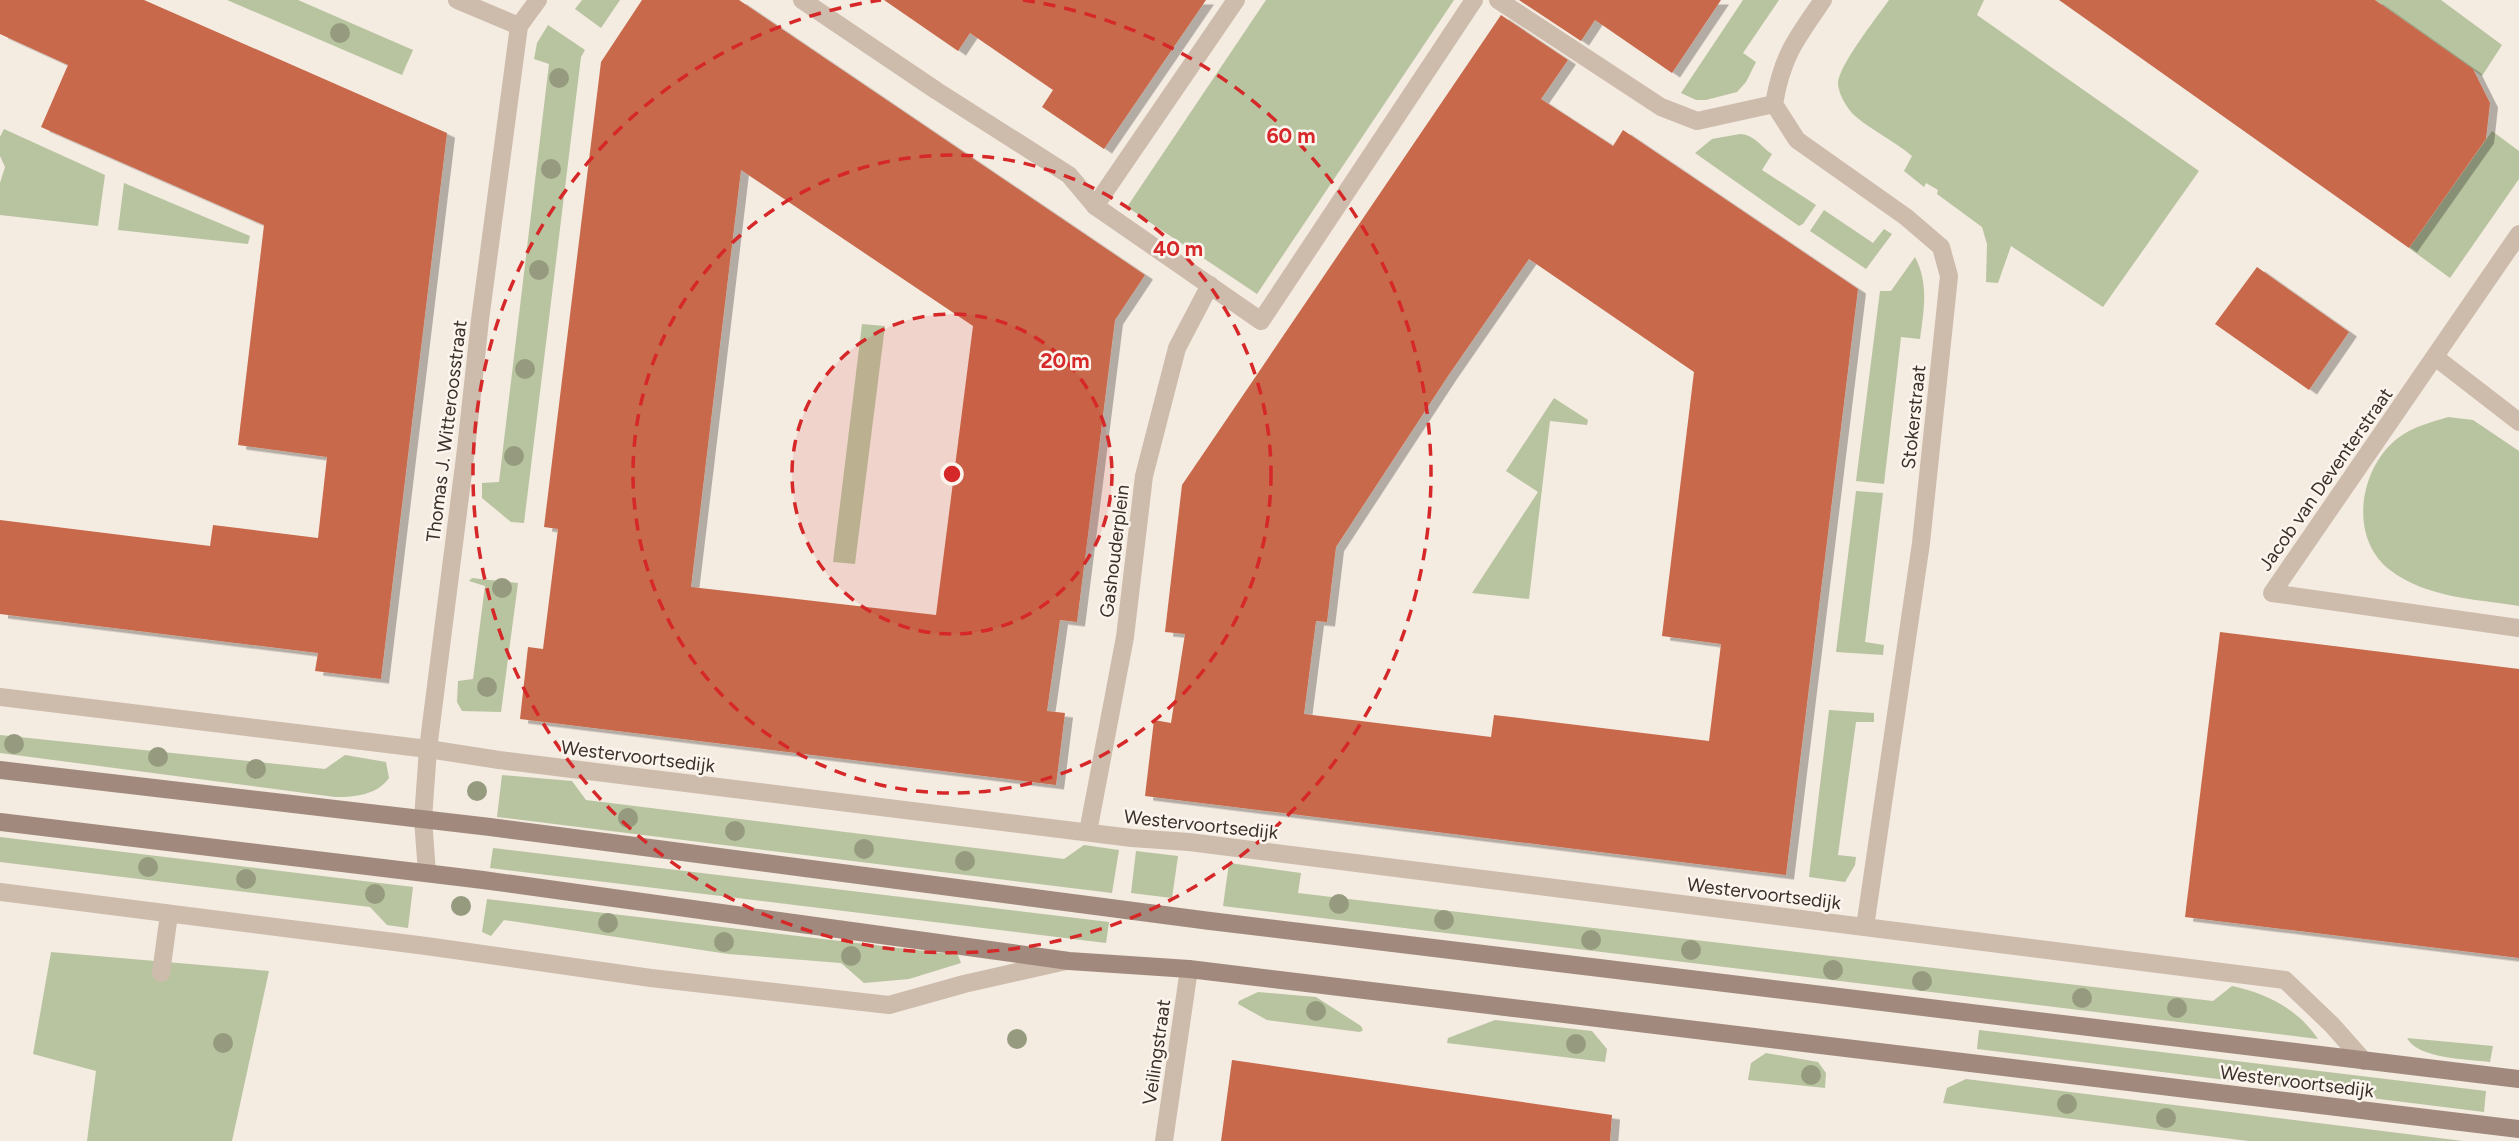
<svg xmlns="http://www.w3.org/2000/svg" width="2519" height="1141" font-family="Figtree,sans-serif">
<style>
.green{fill:#b8c4a0}
.building{fill:#c8694b;fill-rule:evenodd;filter:url(#shadow)}
.lines{fill:none;stroke-linecap:round;stroke-linejoin:round}
.street{stroke:#cdbbac;stroke-width:18}
.secondary{stroke:#a18a7d;stroke-width:18}
.tree{fill:#969b7f}
.ring{fill:none;stroke:#d62828;stroke-width:3.5;stroke-dasharray:12 9}
.labels{text-anchor:middle;stroke-width:5;stroke-linejoin:round;paint-order:stroke}
.street-label{font-size:19px;fill:#3b302b;stroke:#fbf5ee}
.centre{fill:#d62828;stroke:#fbf5ee;stroke-width:3.5}
.ring-label{font-size:21px;text-anchor:middle;font-weight:bold;fill:#d62828;stroke:#fbf5ee;stroke-width:5;stroke-linejoin:round;paint-order:stroke}
</style>
<defs>
<filter id="shadow"><feDropShadow dx="8" dy="4.5" stdDeviation="0" flood-color="#0004"/></filter>
</defs>
<rect width="100%" height="100%" fill="#f4ebe1"/>
<!-- green -->
<g class="green">
<polygon points="227,0 298,0 413,50 402,75"/>
<polygon points="582,0 620,0 601,28 575,9"/>
<polygon points="1266,0 1454,0 1257,294 1127,207"/>
<polygon points="1743,0 1779,0 1743,53 1756,62 1746,82 1737,92 1706,100 1696,100 1681,93"/>
<path d="M 1889,0 L 1984,0 L 1977,15 L 2199,171 L 2103,307 L 2011,246 L 1998,283 L 1986,282 L 1987,244 L 1982,227 L 1937,194 L 1938,190 L 1926,183 L 1924,187 L 1904,171 L 1912,156 C 1894,141 1873,131 1855,116 C 1847,109 1838,93 1838,83 C 1839,65 1877,17 1889,0 Z"/>
<polygon points="2375,0 2441,0 2502,45 2482,76"/>
<polygon points="548,25 585,50 581,57 524,523 511,522 482,498 482,483 499,482 549,64 534,59 537,43"/>
<polygon points="4,129 105,175 98,226 0,215 0,183 5,167 0,156 0,137"/>
<polygon points="2492,131 2519,151 2519,179 2450,278 2409,248"/>
<path d="M 1740,134 C 1755,135 1760,146 1772,154 L 1762,170 L 1816,205 L 1803,224 L 1799,226 L 1695,153 L 1712,139 Z"/>
<polygon points="124,183 250,236 248,244 118,230"/>
<polygon points="1824,210 1873,243 1884,229 1892,234 1866,269 1810,231"/>
<path d="M 1915,257 C 1929,284 1924,310 1920,339 L 1901,337 L 1884,484 L 1856,481 L 1880,291 L 1891,291 Z"/>
<polygon points="862,324 885,326 855,564 833,562"/>
<polygon points="1554,398 1588,420 1587,425 1550,421 1529,599 1472,593 1538,492 1506,471"/>
<path d="M 2448,417 L 2473,420 L 2519,451 L 2519,606 C 2476,599 2426,598 2390,570 C 2348,538 2359,468 2398,438 C 2412,427 2432,422 2448,417 Z"/>
<polygon points="1856,491 1883,493 1865,642 1884,645 1883,655 1836,652"/>
<polygon points="472,578 518,583 501,712 462,711 457,702 458,681 473,679 485,586 469,581"/>
<polygon points="1829,710 1874,713 1874,722 1856,722 1838,855 1856,857 1855,865 1845,882 1809,877"/>
<path d="M 0,735 L 325,769 L 345,755 L 386,762 L 389,778 C 377,795 355,797 335,797 L 0,753 Z"/>
<polygon points="502,775 572,781 586,800 1064,859 1084,845 1119,850 1112,893 497,817"/>
<polygon points="0,837 413,887 408,928 387,925 370,907 0,862"/>
<polygon points="493,848 1109,922 1106,943 490,868"/>
<polygon points="1136,851 1178,856 1172,898 1131,893"/>
<path d="M 1229,863 L 1301,873 L 1298,893 L 2213,1001 L 2232,986 C 2266,993 2298,1009 2318,1039 L 1223,906 Z"/>
<polygon points="487,899 958,955 961,963 909,979 864,983 841,963 728,954 504,920 491,936 482,932"/>
<polygon points="51,952 269,971 232,1141 87,1141 96,1071 33,1054"/>
<polygon points="1258,992 1316,997 1361,1026 1363,1030 1360,1032 1267,1020 1238,1004 1239,1001"/>
<polygon points="1495,1020 1592,1031 1607,1049 1605,1062 1447,1043 1448,1038"/>
<polygon points="1979,1030 2486,1091 2484,1112 1977,1049"/>
<path d="M 2407,1038 L 2493,1046 L 2490,1062 C 2467,1059 2418,1059 2407,1038 Z"/>
<polygon points="1766,1053 1818,1062 1826,1073 1825,1088 1748,1080 1751,1063"/>
<polygon points="1966,1079 2463,1141 2248,1141 1943,1103 1947,1088"/>
</g>
<!-- building -->
<g class="building">
<polygon points="0,0 144,0 447,133 381,679 315,671 318,653 0,614 0,520 210,546 213,525 318,538 327,457 238,445 264,225 41,127 68,65 0,34"/>
<path d="M 642,0 L 739,0 L 1145,275 L 1115,320 L 1077,622 L 1060,620 L 1047,711 L 1065,713 L 1056,785 L 520,719 L 528,647 L 543,649 L 558,529 L 544,527 L 601,62 ZM 741,170 L 973,326 L 936,615 L 691,587 Z"/>
<polygon points="884,0 1206,0 1104,149 1042,107 1053,90 970,33 958,51"/>
<polygon points="1519,0 1721,0 1672,73 1595,20 1581,41"/>
<polygon points="2059,0 2375,0 2473,69 2490,103 2486,139 2409,248"/>
<path d="M 1501,15 L 1568,60 L 1541,99 L 1613,146 L 1623,130 L 1858,289 L 1786,875 L 1145,796 L 1154,720 L 1171,723 L 1185,634 L 1165,632 L 1182,485 ZM 1529,259 L 1694,372 L 1662,636 L 1721,644 L 1709,741 L 1494,715 L 1491,737 L 1304,714 L 1316,621 L 1327,622 L 1336,547 L 1448,376 Z"/>
<polygon points="2257,267 2349,332 2309,390 2215,324"/>
<polygon points="2220,632 2519,669 2519,958 2185,917"/>
<polygon points="1232,1060 1612,1115 1610,1141 1221,1141"/>
</g>
<g class="lines">
<!-- street -->
<g class="street">
<polyline points="457,0 519,26"/>
<polyline points="802,0 937,91 1069,175 1095,206 1261,321 1474,0"/>
<polyline points="1498,0 1661,107 1697,121 1774,104"/>
<path d="M 1823,0 C 1796,39 1782,56 1774,104 L 1797,140 L 1906,217 L 1941,247 L 1949,276 L 1921,543 L 1865,927"/>
<polyline points="1095,206 1236,0"/>
<polyline points="2519,234 2272,593 2519,628"/>
<polyline points="2435,357 2519,422"/>
<polyline points="0,697 428,749 499,760 1132,838 1189,842 2285,980 2332,1025 2364,1061"/>
<polyline points="1088,832 1125,637 1144,476 1177,348 1210,285"/>
<polyline points="427,873 423,819 428,749 466,449 480,320 519,26 538,0"/>
<polyline points="0,892 426,946 651,978 889,1005 964,984 1066,961"/>
<polyline points="161,973 169,914"/>
<polyline points="1164,1141 1189,969"/>
</g>
<!-- secondary -->
<g class="secondary">
<polyline points="0,770 490,827 1210,921 2519,1079"/>
<polyline points="0,822 483,880 1069,961 1189,969 2519,1129"/>
</g>
</g>
<!-- trees -->
<g class="tree">
<circle cx="340" cy="33" r="10"/>
<circle cx="559" cy="78" r="10"/>
<circle cx="551" cy="169" r="10"/>
<circle cx="539" cy="270" r="10"/>
<circle cx="525" cy="369" r="10"/>
<circle cx="514" cy="456" r="10"/>
<circle cx="502" cy="588" r="10"/>
<circle cx="487" cy="687" r="10"/>
<circle cx="14" cy="744" r="10"/>
<circle cx="158" cy="757" r="10"/>
<circle cx="256" cy="769" r="10"/>
<circle cx="477" cy="791" r="10"/>
<circle cx="628" cy="818" r="10"/>
<circle cx="735" cy="831" r="10"/>
<circle cx="864" cy="849" r="10"/>
<circle cx="965" cy="861" r="10"/>
<circle cx="148" cy="867" r="10"/>
<circle cx="246" cy="879" r="10"/>
<circle cx="375" cy="894" r="10"/>
<circle cx="1339" cy="904" r="10"/>
<circle cx="461" cy="906" r="10"/>
<circle cx="1444" cy="920" r="10"/>
<circle cx="608" cy="923" r="10"/>
<circle cx="1591" cy="940" r="10"/>
<circle cx="724" cy="942" r="10"/>
<circle cx="1691" cy="950" r="10"/>
<circle cx="851" cy="956" r="10"/>
<circle cx="1833" cy="970" r="10"/>
<circle cx="1922" cy="981" r="10"/>
<circle cx="2082" cy="998" r="10"/>
<circle cx="2177" cy="1008" r="10"/>
<circle cx="1316" cy="1011" r="10"/>
<circle cx="1017" cy="1039" r="10"/>
<circle cx="223" cy="1043" r="10"/>
<circle cx="1576" cy="1044" r="10"/>
<circle cx="1811" cy="1075" r="10"/>
<circle cx="2067" cy="1104" r="10"/>
<circle cx="2166" cy="1118" r="10"/>
</g>
<!-- distance rings -->
<circle cx="952" cy="474" r="160" fill="#d62828" fill-opacity=".12"/>
<g class="ring">
<circle cx="952" cy="474" r="160"/>
<circle cx="952" cy="474" r="319"/>
<path d="M1023 0A479 479 0 1 1 881 0"/>
</g>
<g class="labels">
<!-- street labels -->
<g class="street-label">
<text transform="translate(1913 417) rotate(-84)" y="7">Stokerstraat</text>
<text transform="translate(446 431) rotate(-83)" y="7">Thomas J. Witteroosstraat</text>
<text transform="translate(2325 479) rotate(-55)" y="7">Jacob van Deventerstraat</text>
<text transform="translate(1114 551) rotate(-83)" y="7">Gashouderplein</text>
<text transform="translate(638 756) rotate(7)" y="7">Westervoortsedijk</text>
<text transform="translate(1201 824) rotate(6)" y="7">Westervoortsedijk</text>
<text transform="translate(1764 893) rotate(7)" y="7">Westervoortsedijk</text>
<text transform="translate(1156 1052) rotate(-82)" y="7">Veilingstraat</text>
<text transform="translate(2297 1081) rotate(7)" y="7">Westervoortsedijk</text>
</g>
</g>
<circle cx="952" cy="474" r="10" class="centre"/>
<g class="ring-label">
<text x="1291" y="143">60 m</text>
<text x="1178" y="256">40 m</text>
<text x="1065" y="368">20 m</text>
</g>
</svg>
